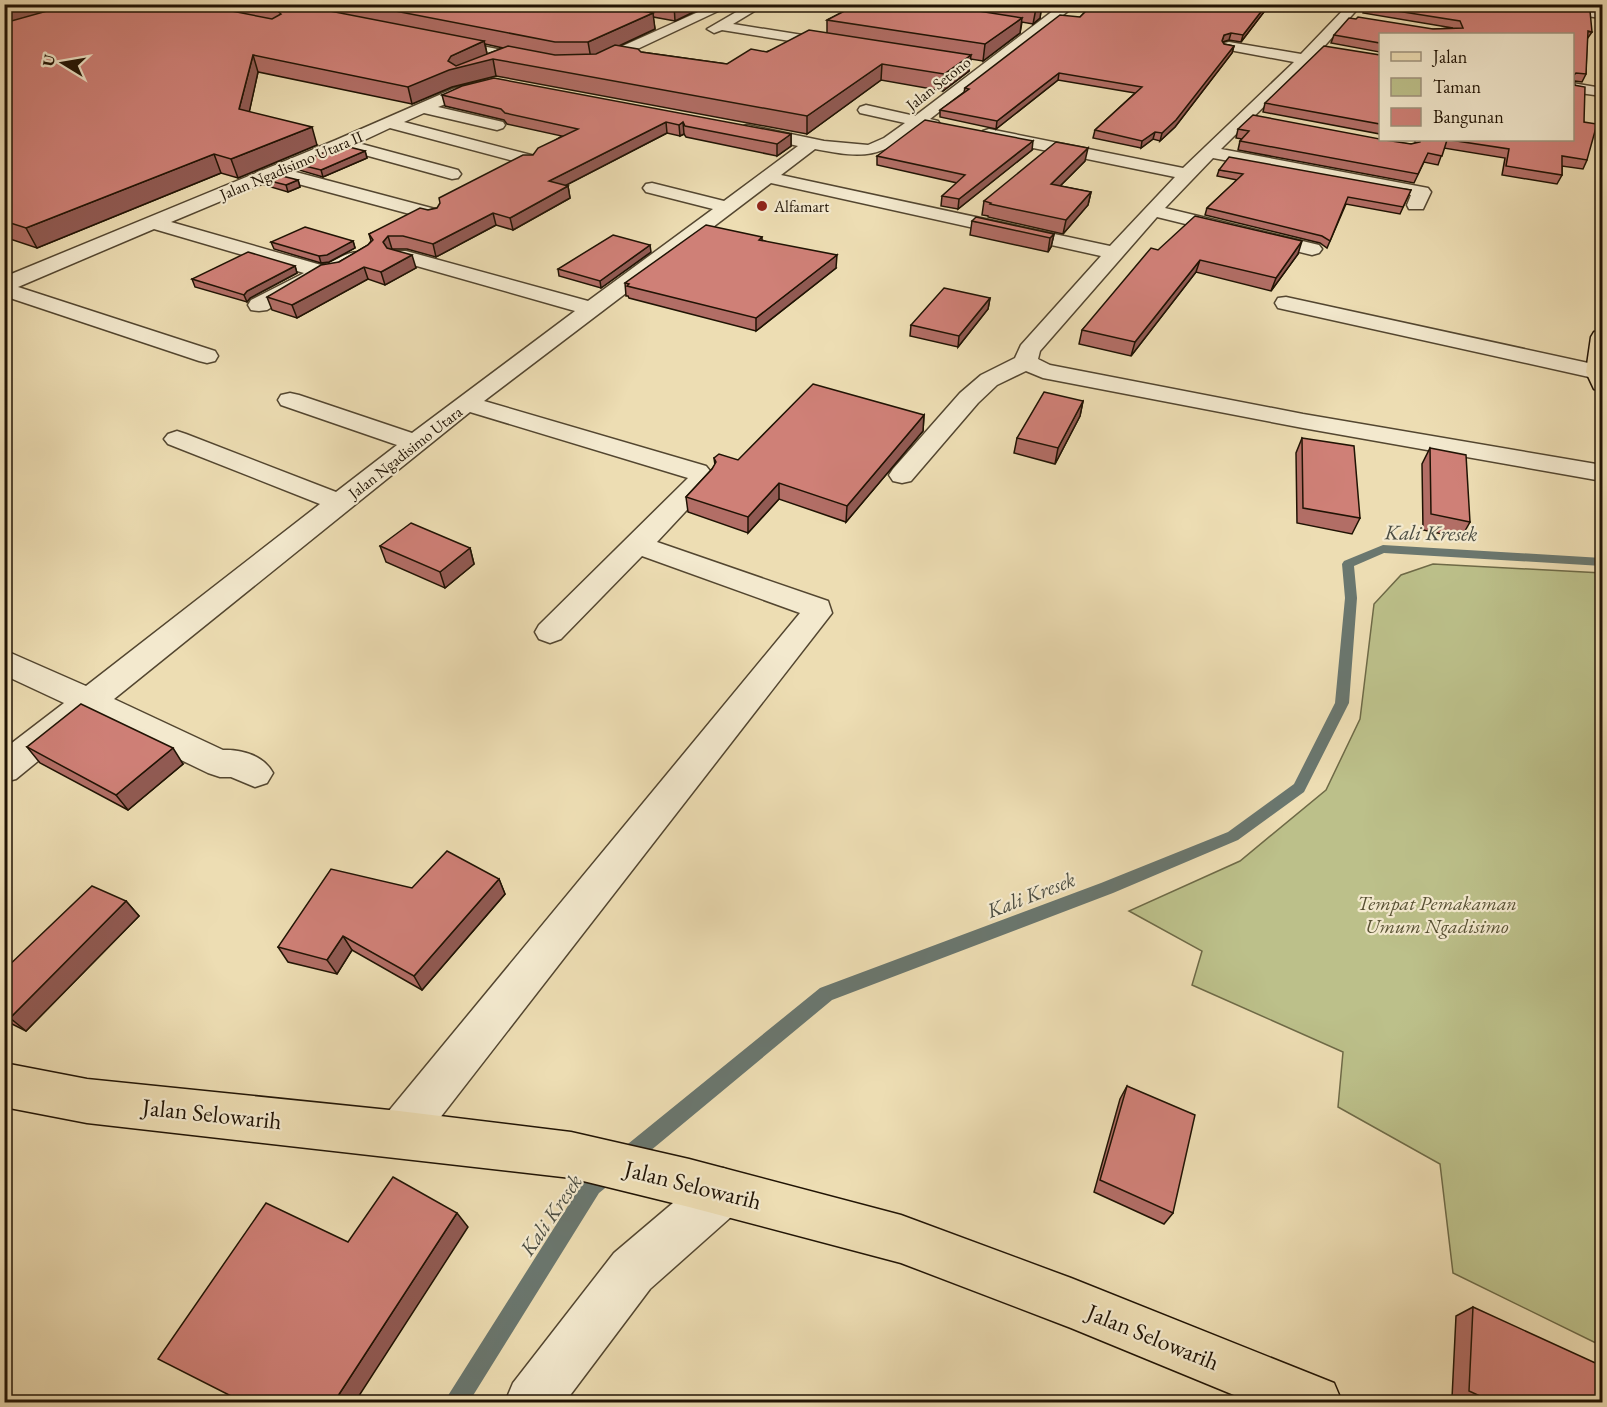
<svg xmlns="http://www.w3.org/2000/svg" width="1607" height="1407" font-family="'EB Garamond',serif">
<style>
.green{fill:#bcc08a;stroke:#6e6a47;stroke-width:1.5}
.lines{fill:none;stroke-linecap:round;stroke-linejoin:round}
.stream{fill:#6a776f;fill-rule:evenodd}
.minor-casing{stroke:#534630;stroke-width:3}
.major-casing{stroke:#201304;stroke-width:3}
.minor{fill:#f3e9ce;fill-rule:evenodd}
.major{fill:#edddb3;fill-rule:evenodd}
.wall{fill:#b26e66;stroke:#201304;stroke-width:1.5;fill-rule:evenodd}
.shaded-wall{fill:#915a53;stroke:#201304;stroke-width:1.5}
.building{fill:#cf8077;stroke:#201304;stroke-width:1.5}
.poi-dot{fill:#8f2418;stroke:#f3e9ce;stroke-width:2}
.labels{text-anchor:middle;stroke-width:4.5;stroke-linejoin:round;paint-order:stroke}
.far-street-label{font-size:16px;fill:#201304;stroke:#f3e9ce}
.far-poi-label{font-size:16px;fill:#201304;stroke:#f3e9ce;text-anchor:start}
.park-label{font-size:20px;font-style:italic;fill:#575033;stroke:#f3e9ce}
.water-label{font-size:21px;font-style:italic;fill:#4b4d42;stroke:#f3e9ce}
.near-street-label{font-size:24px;fill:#201304;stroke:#f3e9ce}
</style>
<rect width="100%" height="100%" fill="#edddb3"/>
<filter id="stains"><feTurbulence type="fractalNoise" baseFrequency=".00333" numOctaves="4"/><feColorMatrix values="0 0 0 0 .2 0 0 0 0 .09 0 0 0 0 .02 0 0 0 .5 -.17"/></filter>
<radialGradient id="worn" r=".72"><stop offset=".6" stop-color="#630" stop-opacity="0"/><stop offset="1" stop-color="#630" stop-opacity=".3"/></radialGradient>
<!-- green -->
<polygon class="green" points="1433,564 1602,573 1602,1346 1453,1273 1440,1164 1338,1107 1343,1052 1192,985 1202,951 1129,911 1240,861 1326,790 1360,719 1374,604 1401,575"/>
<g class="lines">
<!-- stream -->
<g class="stream">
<polygon points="1383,545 1602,558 1602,566 1384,553 1354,566 1357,598 1349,703 1304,792 1238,840 1113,893 832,1000 632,1166 625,1168 618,1166 616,1159 618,1152 820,988 1101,883 1228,832 1294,784 1335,703 1345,598 1342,564 1344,561"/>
<polygon points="608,1163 615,1166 618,1173 615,1180 599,1193 469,1402 446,1402 449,1394 585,1179"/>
</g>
<defs>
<g id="minor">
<polygon points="716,4 733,4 597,68 587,68 585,65 587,62"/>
<polygon points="750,4 766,4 733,24 840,41 847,45 840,49 722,30 714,33 707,29"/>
<polygon points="848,4 862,4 862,5 856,9"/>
<path d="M 1062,4 L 1077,4 L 930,119 L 938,121 L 940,124 L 938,127 L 921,126 C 880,158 866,159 815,149 L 781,175 L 1110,246 L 1175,177 L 989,139 L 983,137 L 981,134 L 983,131 L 989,129 L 1183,168 L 1294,62 L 1224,49 L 1222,46 L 1224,43 L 1229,42 L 1301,54 L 1349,4 L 1362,4 L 1320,51 L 1221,149 L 1428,188 L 1431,192 L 1423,209 L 1409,209 L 1407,205 L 1411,195 L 1213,158 L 1165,208 L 1319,245 L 1322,249 L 1319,253 L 1312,255 L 1157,217 L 1040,351 L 1038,359 L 1050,365 L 1303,414 L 1602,465 L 1602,481 L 1303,428 L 1043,378 L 1026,371 L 997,385 L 978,403 L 911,481 L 902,483 L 893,481 L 889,475 L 893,469 L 960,393 L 981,375 L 1015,358 L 1021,345 L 1101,256 L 771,183 L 484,401 L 706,466 L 715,477 L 712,483 L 657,542 L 828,601 L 832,613 L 415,1150 L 399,1157 L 383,1150 L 376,1134 L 383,1118 L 800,613 L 642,556 L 561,639 L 550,643 L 539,639 L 535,632 L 539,625 L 688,478 L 470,412 L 114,699 L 223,750 C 242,749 264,756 273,773 L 267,783 L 255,787 L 231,777 L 220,777 L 208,773 L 92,717 L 16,779 L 4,782 L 4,749 L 64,703 L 4,675 L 4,650 L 86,686 L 320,504 L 168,444 L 164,439 L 168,434 L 177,431 L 186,434 L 336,492 L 397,445 L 281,405 L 278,400 L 281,395 L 290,393 L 299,395 L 412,433 L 575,311 L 392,259 L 389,255 L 392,251 L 406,251 L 588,301 L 713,209 L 646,192 L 643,188 L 646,184 L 652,183 L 724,201 L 798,146 L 741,133 L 739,130 L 741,127 L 747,125 L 824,141 L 868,145 L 884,138 L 905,123 L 860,113 L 858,110 L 860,107 L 866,105 L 915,116 Z"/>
<polygon points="1513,4 1555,4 1602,10 1602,18 1519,8"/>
<polygon points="441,38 538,57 545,61 538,65 436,45 434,42 436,39"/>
<path d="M 484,80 L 491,84 L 489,87 L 438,107 L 503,122 L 505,125 L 503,128 L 497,130 L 424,113 L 404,122 L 535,156 L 538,160 L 535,164 L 529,165 L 390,128 L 358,143 L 458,170 L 461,174 L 458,178 L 452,179 L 343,149 L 292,171 L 439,210 L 441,214 L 439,218 L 432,220 L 276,178 L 171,222 L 321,265 C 336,263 347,249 363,253 L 366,257 C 356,271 333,278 317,276 L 315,282 L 267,310 L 259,311 L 251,310 L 248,305 L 251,300 L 304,273 L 154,229 L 18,287 L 215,351 L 218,356 L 215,361 L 207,363 L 199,361 L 4,296 L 4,277 L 336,140 L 453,89 Z"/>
<polygon points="1572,83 1602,88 1602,96 1572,92"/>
<polygon points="1286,297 1602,366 1602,378 1598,379 1278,308 1275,303 1278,298"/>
<polygon points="723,1168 740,1175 747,1192 740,1209 650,1289 565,1402 505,1402 513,1383 614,1253 706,1175"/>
</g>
<g id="major">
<polygon points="1602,330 1602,391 1594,389 1586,372 1591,337 1594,332"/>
<polygon points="4,1063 87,1079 399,1111 571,1132 689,1159 901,1215 1071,1278 1334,1383 1342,1402 1251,1402 1071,1328 901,1263 689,1207 571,1178 87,1123 4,1107"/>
</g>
</defs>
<!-- minor casing -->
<use href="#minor" class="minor-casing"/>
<!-- major casing -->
<use href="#major" class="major-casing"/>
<!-- minor -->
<use href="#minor" class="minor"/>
<!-- major -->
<use href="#major" class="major"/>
</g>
<!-- wall -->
<g class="wall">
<path d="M 4,4 L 710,4 L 675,21 L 653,17 L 655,29 L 619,46 L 641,52 L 727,64 L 827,33 L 827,20 L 858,4 L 1042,4 L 1040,18 L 1033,24 L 1022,22 L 1020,33 L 983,61 L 971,59 L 969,71 L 943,91 L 881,80 L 807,134 L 496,76 L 452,87 L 412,104 L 258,72 L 249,112 L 317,145 L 238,178 L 221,173 L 37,248 L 4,237 ZM 485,44 L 503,48 L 487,54 Z"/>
<polygon points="1093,4 1270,4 1241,42 1229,40 1223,42 1224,44 1234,46 1232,53 1175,127 1160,141 1153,139 1141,148 1093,138 1095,130 1135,93 1058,80 996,129 940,117 940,110 964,92 965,88 1080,17"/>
<polygon points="1365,6 1592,32 1587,39 1586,74 1582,82 1574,81 1584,122 1587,160 1583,169 1562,166 1562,175 1557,184 1502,175 1505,158 1444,148 1438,165 1424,162 1414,183 1238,150 1240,141 1242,139 1236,138 1238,129 1411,144 1416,143 1414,140 1410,140 1572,140 1380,34 1380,53 1380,52 1331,43 1334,35 1453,28 1363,13"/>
<polygon points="1380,55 1380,134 1263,112 1265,103"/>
<polygon points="442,95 791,134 791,146 777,156 686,137 684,134 680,136 667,133 566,185 568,186 570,198 513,230 496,225 436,257 407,249 392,249 416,268 385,285 368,279 297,318 272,310 267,297 339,262 368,245 371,241 369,234 428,210 437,208 533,155 562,136 507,124 504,120 445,106"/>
<polygon points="1032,150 958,209 941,206 942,196 957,183 877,165 877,156"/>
<polygon points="365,151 367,158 323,177 299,170 297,164"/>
<polygon points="1085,161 1060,186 1091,192 1088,205 1063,234 988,217 988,216 982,215 984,201"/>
<polygon points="1219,170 1411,190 1400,214 1346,204 1327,248 1320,243 1205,215 1207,208 1237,180 1217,176"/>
<polygon points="262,179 298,180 300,187 288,192 264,185"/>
<polygon points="972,221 1054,234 1051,247 1048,252 970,235"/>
<polygon points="762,237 762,240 836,268 756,331 629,298 628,296 626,296 625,283"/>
<polygon points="353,241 355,248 329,262 321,263 274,249 271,242"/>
<polygon points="1158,250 1298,254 1271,291 1196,272 1131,356 1079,344 1082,330"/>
<polygon points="651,252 601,288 559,276 558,269"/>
<polygon points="295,266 297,273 250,298 247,302 195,287 192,279"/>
<polygon points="990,298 988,309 958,347 910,336 911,325"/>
<polygon points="1083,401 1080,416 1055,464 1014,453 1017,438"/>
<polygon points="924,415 923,431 846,522 779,499 748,533 688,512 686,497 712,469 715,465 714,458 738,460"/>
<polygon points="1302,438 1360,518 1352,534 1297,523 1296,453"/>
<polygon points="1430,448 1470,522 1461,538 1423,530 1422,464"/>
<polygon points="380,546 470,548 474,564 445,588 386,562"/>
<polygon points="27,747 183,764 128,810 40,763"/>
<polygon points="499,879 505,894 422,990 352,950 337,974 288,962 278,947 412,888"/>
<polygon points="126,901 139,916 26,1031 4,1020 4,970"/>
<polygon points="1127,1086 1173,1213 1164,1224 1094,1192 1120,1099"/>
<polygon points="1473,1307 1602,1402 1461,1402 1452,1398 1456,1316"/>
</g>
<!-- shaded-wall -->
<g class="shaded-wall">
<polygon points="32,4 94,4 4,30 4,12"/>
<polygon points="675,4 710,4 675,21 674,5"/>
<polygon points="1040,4 1042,4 1040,18 1033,24 1036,8"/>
<polygon points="1267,4 1270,4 1241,42 1243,35"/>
<polygon points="653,13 655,29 591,59 588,42"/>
<polygon points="1022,18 1020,33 983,61 985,44"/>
<polygon points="1231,33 1229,40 1222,42 1220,47 1224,35"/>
<polygon points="484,41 488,58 493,59 496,76 452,87 412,104 408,87 451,56"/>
<polygon points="1234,46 1232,53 1175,127 1160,141 1162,133"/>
<polygon points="253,55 258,72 246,127 239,109"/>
<polygon points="971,55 969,71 943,91 944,74"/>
<polygon points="882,64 881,80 807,134 807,116"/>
<polygon points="1059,73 1058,80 996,129 997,121"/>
<polygon points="666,122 667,133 551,193 549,181"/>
<polygon points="683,122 684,134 680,136 679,125"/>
<polygon points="312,127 317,145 238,178 231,159"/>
<polygon points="1155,132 1153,139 1141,148 1142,141"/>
<polygon points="791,134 791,146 777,156 777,144"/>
<polygon points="1033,141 1032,150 958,209 959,199"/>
<polygon points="1088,148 1085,161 1049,197 1051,184"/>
<polygon points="365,151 367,158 323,177 321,170"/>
<polygon points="214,154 221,173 37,248 26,228"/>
<polygon points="298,180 300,187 288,192 286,185"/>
<polygon points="568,186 570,198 513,230 510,218"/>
<polygon points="1091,192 1088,205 1063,234 1066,220"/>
<polygon points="493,213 496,225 436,257 433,244"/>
<polygon points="1054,234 1051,247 1048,252 1050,238"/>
<polygon points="388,236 392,249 387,255 383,242"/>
<polygon points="353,241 355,248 329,262 321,263 319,256"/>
<polygon points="1302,241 1298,254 1271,291 1276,278"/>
<polygon points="650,245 651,252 601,288 600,281"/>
<polygon points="412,255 416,268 385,285 381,272"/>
<polygon points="837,255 836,268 756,331 756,318"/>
<polygon points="1200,260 1196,272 1131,356 1135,342"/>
<polygon points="295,266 297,273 250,298 247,302 244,295 247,291"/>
<polygon points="364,267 368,279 297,318 292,305"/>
<polygon points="990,298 988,309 958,347 959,336"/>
<polygon points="1083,401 1080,416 1055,464 1058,448"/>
<polygon points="924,415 923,431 846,522 847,506"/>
<polygon points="779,483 779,499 748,533 748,517"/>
<polygon points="470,548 474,564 445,588 440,572"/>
<polygon points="173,748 183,764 128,810 116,795"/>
<polygon points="499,879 505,894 422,990 414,976"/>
<polygon points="126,901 139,916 26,1031 10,1018"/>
<polygon points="343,936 352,950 337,974 327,960"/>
<polygon points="4,1168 10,1171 4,1178"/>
<polygon points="457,1213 468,1227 355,1402 334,1402"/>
</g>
<!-- building -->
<g class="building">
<polygon points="4,4 32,4 4,12"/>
<polygon points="72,4 196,4 272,19 281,14 273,7 258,4 294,4 484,41 451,56 448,61 456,66 508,46 555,55 596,54 615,45 638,49 641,52 727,64 751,49 767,52 809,30 971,55 944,74 882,64 807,116 493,59 449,70 408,87 253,55 239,109 312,127 231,159 214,154 26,228 4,221 4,23"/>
<polygon points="359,4 600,4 653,13 588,42 555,42"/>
<polygon points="858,4 934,4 1022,18 985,44 827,20"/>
<polygon points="1008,4 1040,4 1036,8"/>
<polygon points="1093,4 1267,4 1243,35 1231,33 1224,35 1222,41 1224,44 1234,46 1176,120 1162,133 1155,132 1142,141 1095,130 1142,87 1059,73 997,121 940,110 969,89 965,88 1060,15 1080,17"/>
<polygon points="1366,4 1535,4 1590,11 1592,32 1588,31 1586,74 1576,73 1574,75 1574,85 1585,87 1584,122 1597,124 1587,160 1562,156 1562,175 1506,166 1509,149 1450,140 1572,140 1572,34 1380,34 1380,43 1334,35 1349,18 1356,19 1358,17 1433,29 1463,28 1460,21 1365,6"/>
<polygon points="1324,46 1380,55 1380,124 1265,103"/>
<polygon points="494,78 791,134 777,144 685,126 683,122 679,125 666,122 549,181 568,186 510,218 493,213 433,244 403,236 388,236 383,242 387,248 412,255 381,272 364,267 292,305 267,297 321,265 339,262 368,245 373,240 369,234 420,208 428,210 437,208 440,203 439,198 523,155 533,155 538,148 578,129 505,113 501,109 442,95 462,86"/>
<polygon points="1253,115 1380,139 1380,140 1385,140 1411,144 1420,142 1420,140 1447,140 1442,156 1428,153 1418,174 1240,141 1249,131 1238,129"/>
<polygon points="925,120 1033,141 959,199 942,196 965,175 877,156"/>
<polygon points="1056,142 1088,148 1051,184 1091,192 1066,220 990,204 991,203 984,201"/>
<polygon points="341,145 365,151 321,170 297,164"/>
<polygon points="1229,157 1411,190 1403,207 1348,197 1330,241 1322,236 1207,208 1243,174 1219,170"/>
<polygon points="274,174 298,180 286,185 262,179"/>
<polygon points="1195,216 1302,241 1276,278 1200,260 1135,342 1082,330 1151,248 1158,250"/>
<polygon points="976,217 1054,234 1050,238 972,221"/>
<polygon points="706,225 762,237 759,240 837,255 756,318 627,286 629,284 625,283"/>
<polygon points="305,227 353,241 327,255 319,256 271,242"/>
<polygon points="613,235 650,245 600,281 558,269"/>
<polygon points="248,252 295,266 247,291 244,295 192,279"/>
<polygon points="944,288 990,298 959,336 911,325"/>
<polygon points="813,384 924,415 847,506 779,483 748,517 686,497 712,469 716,462 714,458 719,454 738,460"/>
<polygon points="1044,392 1083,401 1058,448 1017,438"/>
<polygon points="1302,438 1354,446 1360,518 1303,508"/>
<polygon points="1430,448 1466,455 1470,522 1431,514"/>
<polygon points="411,523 470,548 440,572 380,546"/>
<polygon points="81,704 173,748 116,795 27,747"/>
<polygon points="447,851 499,879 414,976 343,936 327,960 278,947 331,869 412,888"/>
<polygon points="92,886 126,901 10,1018 4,1015 4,970"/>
<polygon points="1127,1086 1195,1115 1173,1213 1100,1180"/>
<polygon points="393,1177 457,1213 334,1402 234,1402 237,1399 158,1359 266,1203 348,1242"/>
<polygon points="1473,1307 1602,1366 1602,1402 1493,1402 1469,1391"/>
</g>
<!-- markers -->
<circle class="poi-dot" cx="762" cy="206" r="6"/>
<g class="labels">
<!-- far-street labels -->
<g class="far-street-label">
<text transform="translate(938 83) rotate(-38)" y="6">Jalan Setono</text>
<text transform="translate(291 165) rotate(-23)" y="6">Jalan Ngadisimo Utara II</text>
<text transform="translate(405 452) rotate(-38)" y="6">Jalan Ngadisimo Utara</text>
</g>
<!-- far-poi labels -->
<g class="far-poi-label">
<text x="774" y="212">Alfamart</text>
</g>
<!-- park labels -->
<g class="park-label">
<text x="1437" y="910">Tempat Pemakaman<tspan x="1437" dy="23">Umum Ngadisimo</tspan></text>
</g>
<!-- water labels -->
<g class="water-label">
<text transform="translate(1431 533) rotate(1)" y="7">Kali Kresek</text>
<text transform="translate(1031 895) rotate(-21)" y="7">Kali Kresek</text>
<text transform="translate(551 1215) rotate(-56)" y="7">Kali Kresek</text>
</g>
<!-- near-street labels -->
<g class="near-street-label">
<text transform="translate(212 1114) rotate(6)" y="8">Jalan Selowarih</text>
<text transform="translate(693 1185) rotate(14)" y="8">Jalan Selowarih</text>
<text transform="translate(1153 1337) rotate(22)" y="8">Jalan Selowarih</text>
</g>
</g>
<!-- margin -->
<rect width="1607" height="1407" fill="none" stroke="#edddb3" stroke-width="24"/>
<rect x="6" y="6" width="1595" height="1395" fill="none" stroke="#201304" stroke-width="3"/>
<rect x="12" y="12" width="1583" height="1383" fill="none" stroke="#201304" stroke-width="1.5"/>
<!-- legend -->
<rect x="1379" y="33" width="195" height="108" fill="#f3e9ce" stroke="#9f937d" stroke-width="1.5"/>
<rect x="1391" y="52" width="30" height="9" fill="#edddb3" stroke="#9f937d" stroke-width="1.5"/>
<text x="1433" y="63" font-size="18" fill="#201304">Jalan</text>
<rect x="1391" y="78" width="30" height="18" fill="#bcc08a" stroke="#9f937d" stroke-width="1.5"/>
<text x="1433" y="93" font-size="18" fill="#201304">Taman</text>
<rect x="1391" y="108" width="30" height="18" fill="#cf8077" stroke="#9f937d" stroke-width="1.5"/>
<text x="1433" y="123" font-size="18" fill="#201304">Bangunan</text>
<!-- north arrow -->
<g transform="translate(63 63) rotate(281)" stroke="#f3e9ce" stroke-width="4.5" paint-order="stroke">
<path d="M0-4.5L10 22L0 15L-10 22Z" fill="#201304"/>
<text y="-9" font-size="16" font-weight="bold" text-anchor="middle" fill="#201304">U</text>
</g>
<rect width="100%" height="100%" filter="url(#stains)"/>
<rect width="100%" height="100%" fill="url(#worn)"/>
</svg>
